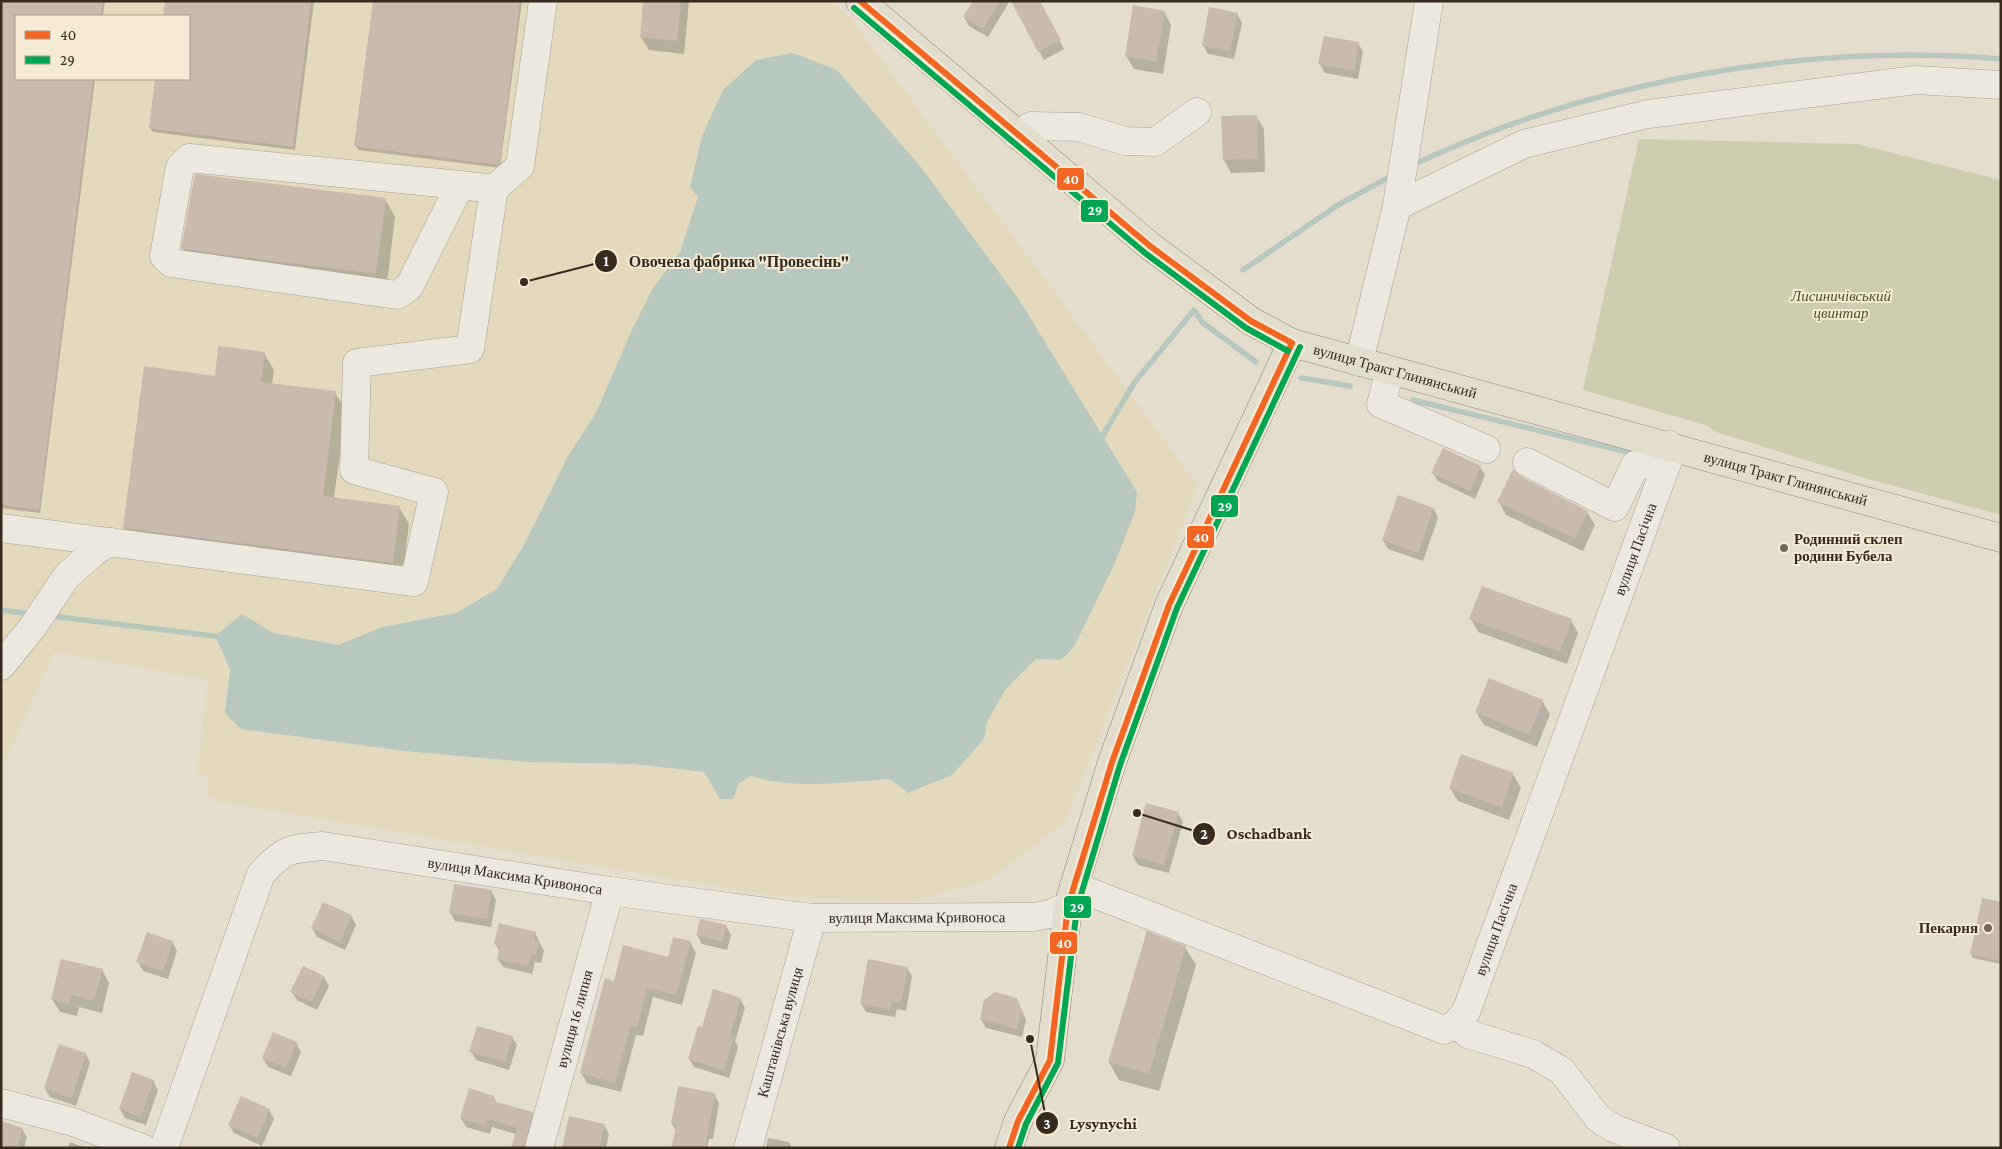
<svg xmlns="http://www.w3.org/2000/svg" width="2002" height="1149" font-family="'Crimson Pro',serif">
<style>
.farmland{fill:#e3dabe;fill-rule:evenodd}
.cemetery{fill:#cecdaf}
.water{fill:#b8c8be}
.shadow{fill:#0003}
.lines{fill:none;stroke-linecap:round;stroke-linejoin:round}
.stream{stroke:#b8c8be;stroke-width:5.5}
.building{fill:#c8baae}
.minor-casing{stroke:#a9a196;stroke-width:29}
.major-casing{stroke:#8f877d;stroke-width:29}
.minor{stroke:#ece7df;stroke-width:28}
.major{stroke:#e3ddd0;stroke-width:28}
.bus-1-casing{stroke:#f5ead3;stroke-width:10}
.bus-2-casing{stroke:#f5ead3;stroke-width:10}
.bus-1{stroke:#f26522;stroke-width:6}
.bus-2{stroke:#00a651;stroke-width:6}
.poi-dot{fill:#74685b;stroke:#f5ead3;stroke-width:2}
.labels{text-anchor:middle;stroke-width:4;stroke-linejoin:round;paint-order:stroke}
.park-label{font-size:15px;font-style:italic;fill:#495325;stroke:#f5ead3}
.street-label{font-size:15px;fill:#372a1e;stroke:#f5ead3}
.poi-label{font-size:15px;font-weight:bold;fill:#372a1e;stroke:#f5ead3;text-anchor:start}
.leader{fill:none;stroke:#372a1e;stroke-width:2}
.callout-dot{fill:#372a1e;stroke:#f5ead3;stroke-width:2}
.mark-label{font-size:15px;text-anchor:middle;font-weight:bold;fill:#fff}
.callout-label{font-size:16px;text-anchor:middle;font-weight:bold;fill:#372a1e;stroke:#f5ead3;stroke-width:4;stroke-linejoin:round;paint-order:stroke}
.line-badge{stroke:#f5ead3;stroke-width:2}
.badge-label{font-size:14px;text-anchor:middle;font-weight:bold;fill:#fff}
</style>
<rect width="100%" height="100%" fill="#e4dccd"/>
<!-- farmland -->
<path class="farmland" d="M 1,1 L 830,1 L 850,17 L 1198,485 L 1065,823 L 989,880 L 909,902 L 776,896 L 214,801 L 207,794 L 209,779 L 197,773 L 208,680 L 54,652 L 1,771 ZM 16,16 L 189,16 L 189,79 L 16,79 Z"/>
<!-- cemetery -->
<polygon class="cemetery" points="1639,139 1857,144 2001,180 2001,515 1861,477 1716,432 1705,425 1583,390"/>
<!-- water -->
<path class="water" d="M 793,53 L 837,70 L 920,166 L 1018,298 L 1137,492 L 1135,512 L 1114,565 L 1074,647 L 1061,660 L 1036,659 L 1005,690 L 987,722 L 984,739 L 952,775 L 908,793 L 890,779 C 843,782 797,790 751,776 L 739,783 L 733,799 L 720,799 L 704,772 L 634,764 L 528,762 L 405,751 L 241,729 L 225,713 L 230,669 L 215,636 L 242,614 L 273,633 L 339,645 L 382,627 L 456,613 L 497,589 L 525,543 L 568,456 L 597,411 L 629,336 L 653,288 L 680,252 L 698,197 L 690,187 L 702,136 L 723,90 L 756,60 Z"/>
<!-- shadow -->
<g class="shadow">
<polygon points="1,1 105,1 103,16 16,16 16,79 95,79 40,513 1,508"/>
<polygon points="167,1 314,1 295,150 153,132 150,128 157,79 189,79 189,16 165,16"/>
<polygon points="374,1 522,1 500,168 358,150 356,146"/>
<polygon points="645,1 689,1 684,54 649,50 641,37"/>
<polygon points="974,1 1007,1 1008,4 988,37 969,26 964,17"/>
<polygon points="1039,1 1064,49 1044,60 1013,3"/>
<polygon points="1164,12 1171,25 1163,74 1134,69 1126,56"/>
<polygon points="1237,14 1242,23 1234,59 1208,54 1203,45"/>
<polygon points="1358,43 1363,52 1358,79 1325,73 1320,64"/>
<polygon points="1256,116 1264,129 1265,172 1231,173 1224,160"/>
<polygon points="385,199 395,217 386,292 193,266 183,248"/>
<polygon points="264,353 274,370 272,384 335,393 346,410 334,498 399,507 409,524 402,581 135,546 124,528"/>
<polygon points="1480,467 1485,475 1475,499 1438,481 1433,473"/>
<polygon points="1519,477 1587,512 1595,525 1583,551 1506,515 1499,502"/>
<polygon points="1434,509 1438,518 1423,561 1388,549 1383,540"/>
<polygon points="1471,619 1571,620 1578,633 1567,664 1478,632"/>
<polygon points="1542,701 1550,714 1537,747 1484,725 1476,712"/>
<polygon points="1513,774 1521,788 1509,820 1458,801 1450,788"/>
<polygon points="1178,813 1183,822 1169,873 1138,865 1133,856"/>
<polygon points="491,891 496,900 491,927 455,921 450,912"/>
<polygon points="2001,904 2001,964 1973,958 1971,954"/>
<polygon points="351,916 356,925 345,950 317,937 312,928"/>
<polygon points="726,926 731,935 727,950 702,944 697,935"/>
<polygon points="535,933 544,951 541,963 535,962 532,974 503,967 498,959 500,952 495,944"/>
<polygon points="172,942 177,951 168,979 143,971 138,962"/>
<polygon points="690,942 696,953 682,1005 653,997 643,1036 636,1035 621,1092 587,1083 581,1073 615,982 669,958"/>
<polygon points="1185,947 1196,965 1159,1091 1119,1080 1109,1062"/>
<polygon points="303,968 324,977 329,986 317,1010 297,1000 292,992"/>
<polygon points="907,968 912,976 906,1011 897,1009 895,1017 866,1012 861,1003"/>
<polygon points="102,970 109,983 102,1013 79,1007 77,1016 60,1012 52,999"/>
<polygon points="740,999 745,1008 735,1041 738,1047 729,1078 694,1067 689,1059 703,1029"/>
<polygon points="1017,999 1026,1020 1022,1037 986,1028 981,1019"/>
<polygon points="512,1037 517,1045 509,1070 476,1060 471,1051"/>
<polygon points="296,1043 301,1052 291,1076 268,1067 263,1058"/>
<polygon points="86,1054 90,1063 76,1106 50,1097 45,1088"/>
<polygon points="153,1081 158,1090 146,1125 125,1118 120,1109"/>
<polygon points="714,1094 719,1103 713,1139 709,1139 707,1148 672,1148 677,1132 672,1124"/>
<polygon points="493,1097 497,1103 532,1114 537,1122 530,1148 512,1148 516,1134 492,1127 490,1134 466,1127 461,1118"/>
<polygon points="269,1110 274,1119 262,1146 234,1133 229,1125"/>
<polygon points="604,1125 609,1134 606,1148 563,1148"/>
<polygon points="22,1129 27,1137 24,1148 1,1148"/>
<polygon points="768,1138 789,1142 792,1148 766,1148"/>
<polygon points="70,1142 86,1148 68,1148"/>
</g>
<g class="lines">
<!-- stream -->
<g class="stream">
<path d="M 1413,165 C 1588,82 1807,42 2001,59"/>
<polyline points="1243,270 1338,205 1393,175"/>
<polyline points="1301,378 1350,386"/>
<polyline points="1413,400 1635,454"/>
<polyline points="1099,442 1134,383 1194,310 1202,322 1256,362"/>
<polyline points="1,610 31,614"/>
<polyline points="51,616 222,637"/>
</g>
</g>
<!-- building -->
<g class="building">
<polygon points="1,1 103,1 101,16 16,16 16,79 93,79 39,510 1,505"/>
<polygon points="165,1 311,1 293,147 149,128 155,79 189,79 189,16 163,16"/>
<polygon points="373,1 520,1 500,163 498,165 354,146"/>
<polygon points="643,1 681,1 677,41 640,37"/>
<polygon points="973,1 1000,1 983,29 963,17"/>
<polygon points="1011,1 1040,1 1061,40 1038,52"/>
<polygon points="1133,5 1165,11 1156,62 1125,56"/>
<polygon points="1209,7 1238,13 1230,51 1202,46"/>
<polygon points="1324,36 1359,42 1354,71 1318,64"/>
<polygon points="1257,115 1258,159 1223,160 1221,116"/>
<polygon points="195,174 386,198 376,274 181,249"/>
<polygon points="218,346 265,352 261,382 336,391 323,496 400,506 393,563 123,528 144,366 215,376"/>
<polygon points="1443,448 1481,466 1470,491 1431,473"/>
<polygon points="1513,469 1520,476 1588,511 1575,538 1497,502"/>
<polygon points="1398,495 1434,508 1418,553 1382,540"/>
<polygon points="1482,586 1572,619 1560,652 1469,619"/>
<polygon points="1489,678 1543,700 1529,735 1475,712"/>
<polygon points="1461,754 1514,773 1502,808 1449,788"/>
<polygon points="1146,803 1179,812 1164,865 1132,856"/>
<polygon points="454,884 492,890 487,919 449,913"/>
<polygon points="1982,898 2001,902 2001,961 1970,954"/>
<polygon points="323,902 352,915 340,942 311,928"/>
<polygon points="700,919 727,925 722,942 696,935"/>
<polygon points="499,923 536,932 534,940 539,942 536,955 531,954 528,966 497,959 500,946 494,944"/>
<polygon points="1147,931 1186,946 1149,1074 1108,1062"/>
<polygon points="147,932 173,941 163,971 136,962"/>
<polygon points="673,937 691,941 676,995 647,988 637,1027 631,1025 615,1083 580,1073 605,978 614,981 623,945 668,957"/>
<polygon points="61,959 103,969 94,1001 72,995 69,1004 51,999"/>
<polygon points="868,959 908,967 901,1002 892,1001 890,1009 860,1004"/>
<polygon points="303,966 324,976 312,1002 290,992"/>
<polygon points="713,989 741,998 730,1036 734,1037 724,1070 688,1059 698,1026 702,1027"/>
<polygon points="995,992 1017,998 1022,1010 1017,1029 980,1019 984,1000"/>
<polygon points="477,1026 513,1036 505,1062 469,1052"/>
<polygon points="273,1032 297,1042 286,1068 262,1058"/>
<polygon points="59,1044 86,1053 72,1098 44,1088"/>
<polygon points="132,1072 154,1080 141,1117 119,1109"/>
<polygon points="678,1086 715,1093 705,1148 671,1148 677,1125 671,1124"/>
<polygon points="469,1088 494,1096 493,1101 533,1112 524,1148 511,1148 517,1128 488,1119 485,1126 460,1118"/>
<polygon points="241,1096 270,1109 257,1138 228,1125"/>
<polygon points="569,1116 605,1124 599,1148 562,1148"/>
<polygon points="1,1121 23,1128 17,1148 1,1148"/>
</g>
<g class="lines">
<defs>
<g id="minor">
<polyline points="1017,135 1031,126 1079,127 1125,141 1155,142 1197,112"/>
<polyline points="460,185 409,287 397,295 171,263 164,256 180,167 189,158 460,185 494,189"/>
<polyline points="1397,206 1429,1"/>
<polyline points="1359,362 1397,206 1524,144 1648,114 1916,80 2001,85"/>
<polyline points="1390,371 1381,404 1486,449"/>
<polyline points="1527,462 1615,507 1635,465 1667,463"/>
<polyline points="1,528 414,582 434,492 354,470 357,363 470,349 494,189 520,166 543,1"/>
<polyline points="1,666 32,628 67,576 94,552 110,542"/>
<path id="s1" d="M 1074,886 L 1444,1030 L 1456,1024 L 1466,1012 L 1667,463 L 1669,445"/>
<polyline points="1456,1024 1468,1034 1533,1054 1562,1071 1598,1118 1613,1128 1666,1148"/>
<polyline points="1,1103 73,1122 142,1148"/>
<path id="s2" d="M 164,1148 L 261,874 C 285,848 289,849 323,846 L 610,891 L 812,918 L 1033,917 L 1050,914 L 1068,906"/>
<path id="s3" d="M 539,1148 L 610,891"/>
<path id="s4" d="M 748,1148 L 812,918"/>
</g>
<g id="major">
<path id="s5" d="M 860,1 L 1150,246 L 1251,321 L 1292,343 L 2001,538"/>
<polyline points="1009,1148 1018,1121 1050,1060 1068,906 1112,762 1169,605 1292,343"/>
</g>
</defs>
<!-- minor casing -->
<use href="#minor" class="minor-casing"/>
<!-- major casing -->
<use href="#major" class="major-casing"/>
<!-- minor -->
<use href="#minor" class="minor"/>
<!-- major -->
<use href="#major" class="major"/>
<defs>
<g id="bus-1">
<polyline points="860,1 1150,246 1251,321 1292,343"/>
<polyline points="1009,1148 1018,1121 1050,1060 1068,906 1112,762 1169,605 1292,343"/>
</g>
<g id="bus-2">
<polyline points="854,8 1145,253 1246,328 1288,351"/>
<polyline points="1018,1148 1026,1124 1058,1063 1077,908 1120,765 1177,608 1300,347"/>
</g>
</defs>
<!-- bus-1 casing -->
<use href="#bus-1" class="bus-1-casing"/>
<!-- bus-2 casing -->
<use href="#bus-2" class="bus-2-casing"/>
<!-- bus-1 -->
<use href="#bus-1" class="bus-1"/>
<!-- bus-2 -->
<use href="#bus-2" class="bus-2"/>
</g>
<!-- markers -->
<g class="poi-dot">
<circle cx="1784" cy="548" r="5"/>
<circle cx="1988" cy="928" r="5"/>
</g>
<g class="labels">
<!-- park labels -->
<g class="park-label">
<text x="1841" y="301">Лисиничівський<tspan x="1841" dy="17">цвинтар</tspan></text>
</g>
<!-- street labels -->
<g class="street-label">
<text dy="5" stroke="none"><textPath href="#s5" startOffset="659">вулиця Тракт Глинянський</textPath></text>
<text dy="5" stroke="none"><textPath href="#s5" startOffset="1064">вулиця Тракт Глинянський</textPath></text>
<text dy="5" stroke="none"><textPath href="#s1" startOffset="919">вулиця Пасічна</textPath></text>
<text dy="5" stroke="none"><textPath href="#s2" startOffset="556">вулиця Максима Кривоноса</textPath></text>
<text dy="5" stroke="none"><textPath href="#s2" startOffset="961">вулиця Максима Кривоноса</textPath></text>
<text dy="5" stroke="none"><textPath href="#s1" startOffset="514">вулиця Пасічна</textPath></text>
<text dy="5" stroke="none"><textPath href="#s3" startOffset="134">вулиця 16 липня</textPath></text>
<text dy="5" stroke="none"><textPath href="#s4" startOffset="120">Каштанівська вулиця</textPath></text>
</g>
<!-- poi labels -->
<g class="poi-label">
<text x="1794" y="544">Родинний склеп<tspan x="1794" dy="17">родини Бубела</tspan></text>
<text x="1978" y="933" text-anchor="end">Пекарня</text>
</g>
</g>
<!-- callouts -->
<path class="leader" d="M524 282L606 261M1137 813L1204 834M1030 1039L1047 1123"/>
<g class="callout-dot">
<circle cx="524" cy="282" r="5"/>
<circle cx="1137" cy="813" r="5"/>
<circle cx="1030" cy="1039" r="5"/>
<circle cx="606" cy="261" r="12"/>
<circle cx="1204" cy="834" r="12"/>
<circle cx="1047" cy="1123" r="12"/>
</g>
<g class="mark-label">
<text x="606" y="266">1</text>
<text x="1204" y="839">2</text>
<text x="1047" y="1129">3</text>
</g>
<g class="callout-label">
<text x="739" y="267">Овочева фабрика "Провесінь"</text>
<text x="1269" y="839">Oschadbank</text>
<text x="1103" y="1129">Lysynychi</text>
</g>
<g class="line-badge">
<rect x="1056" y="167" width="29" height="24" rx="5" fill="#f26522"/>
<rect x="1080" y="199" width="29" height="24" rx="5" fill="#00a651"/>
<rect x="1210" y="494" width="29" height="24" rx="5" fill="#00a651"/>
<rect x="1186" y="525" width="29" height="24" rx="5" fill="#f26522"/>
<rect x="1063" y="895" width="29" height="24" rx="5" fill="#00a651"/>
<rect x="1049" y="931" width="29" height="24" rx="5" fill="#f26522"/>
</g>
<g class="badge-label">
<text x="1071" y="184">40</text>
<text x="1095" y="215">29</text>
<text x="1225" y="511">29</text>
<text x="1201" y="542">40</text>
<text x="1077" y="912">29</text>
<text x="1064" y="948">40</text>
</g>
<!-- border -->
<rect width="2002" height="1149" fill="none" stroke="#372a1e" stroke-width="5"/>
<!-- legend -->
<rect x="15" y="15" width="175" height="65" fill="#f5ead3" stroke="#a99d8b"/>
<rect x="25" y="31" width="25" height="8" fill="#f26522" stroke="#a99d8b"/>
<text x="60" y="40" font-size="15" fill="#372a1e">40</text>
<rect x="25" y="56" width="25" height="8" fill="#00a651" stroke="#a99d8b"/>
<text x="60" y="65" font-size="15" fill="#372a1e">29</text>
</svg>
